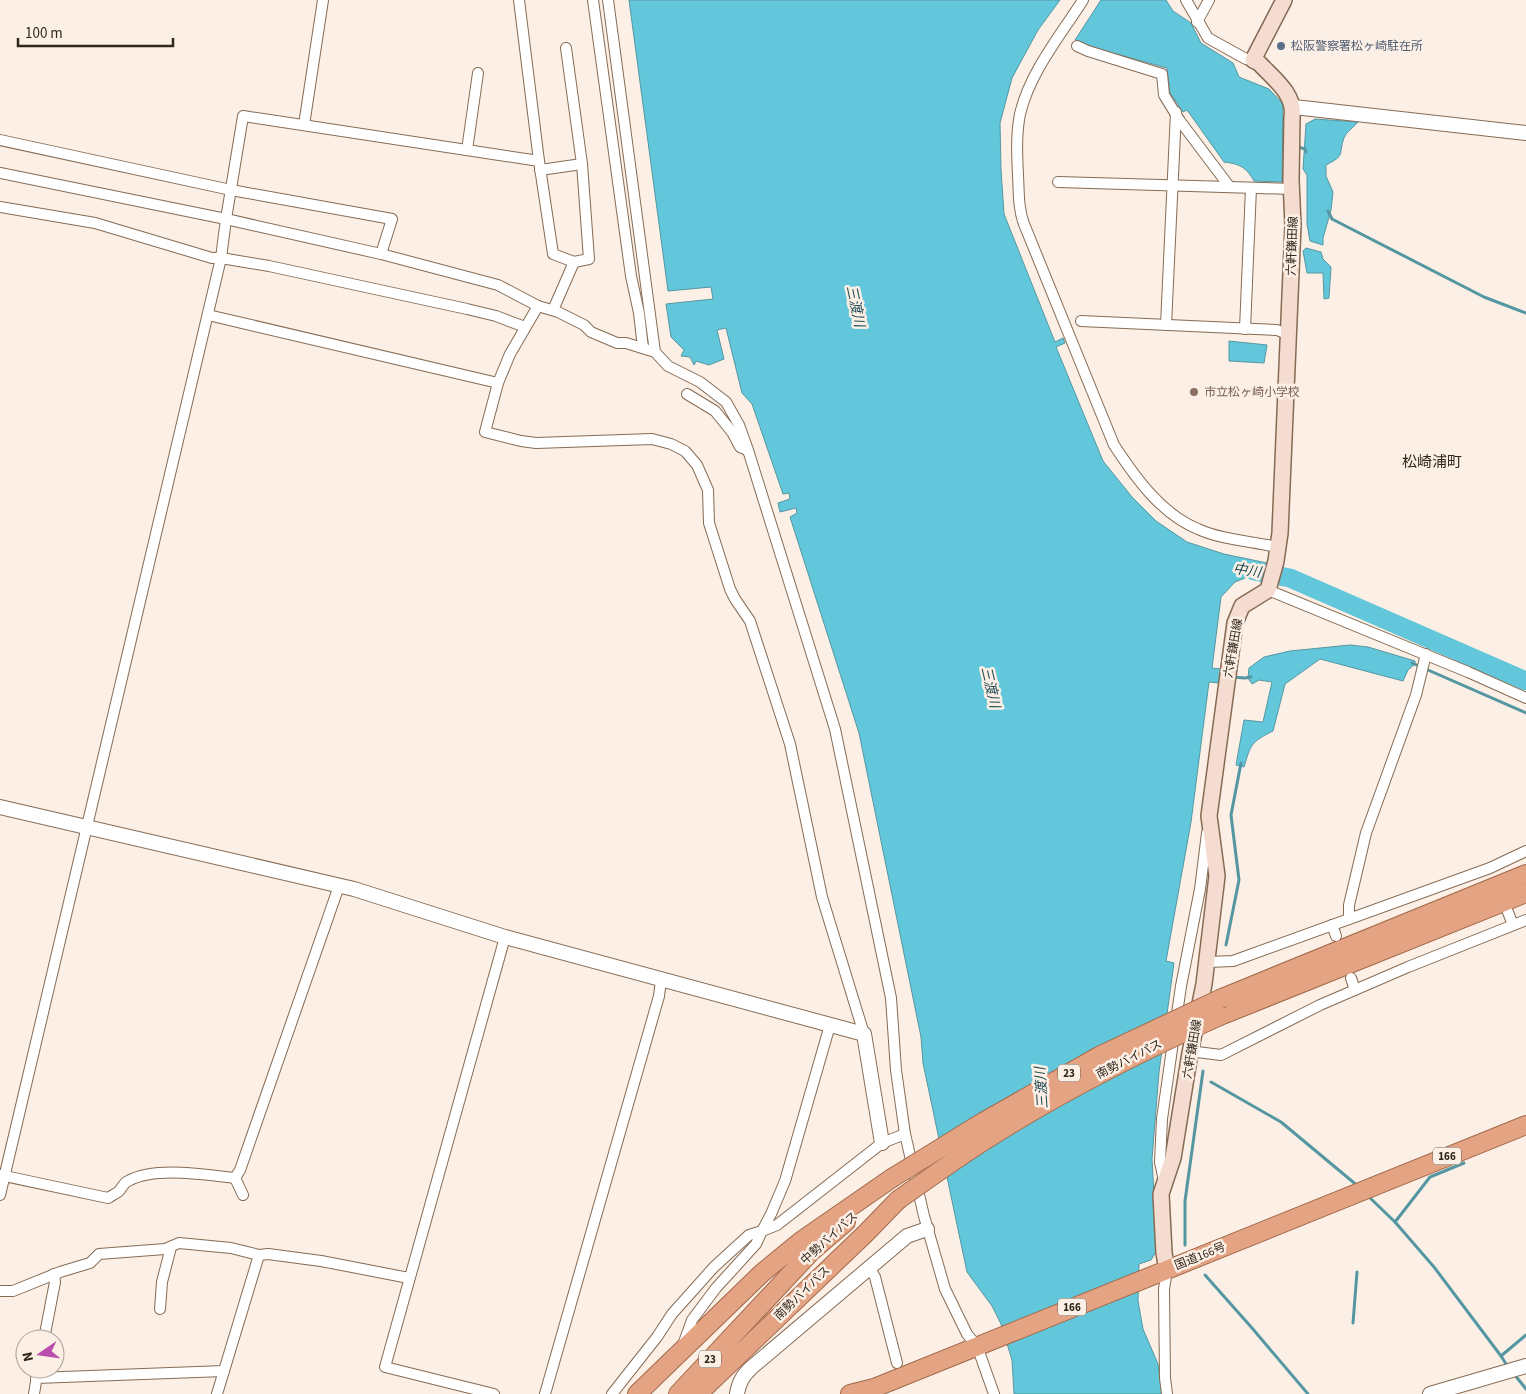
<svg xmlns="http://www.w3.org/2000/svg" width="1526" height="1394" font-family="'Source Sans 3','Noto Sans JP',sans-serif">
<style>
.water{fill:#63c7db;stroke:#5497a2}
.lines{fill:none;stroke-linecap:round;stroke-linejoin:round}
.stream{stroke:#5497a2;stroke-width:3}
.river{stroke:#63c7db;stroke-width:19}
.minor-casing{stroke:#866b54;stroke-width:12}
.tertiary-casing{stroke:#866b54;stroke-width:16}
.secondary-casing{stroke:#866b54;stroke-width:18}
.trunk-casing{stroke:#a1694a;stroke-width:20}
.minor{stroke:#fff;stroke-width:10}
.tertiary{stroke:#fff;stroke-width:14}
.secondary{stroke:#f5dcd0;stroke-width:15}
.trunk{stroke:#e4a382;stroke-width:18}
.trunk-bridge-casing{stroke:#a1694a;stroke-width:20;stroke-linecap:butt}
.trunk-bridge{stroke:#e4a382;stroke-width:18}
.service-dot{fill:#5c6f8a;stroke:#fcefe5;stroke-width:2}
.education-dot{fill:#8d6e63;stroke:#fcefe5;stroke-width:2}
.labels{text-anchor:middle;stroke-width:5;stroke-linejoin:round;paint-order:stroke}
.shield{fill:#fcefe5;stroke:#6f6359;stroke-width:1}
.shield-label{font-size:11px;font-weight:bold;fill:#32271d}
.service-label{font-size:12px;fill:#4e5e75;stroke:#fcefe5;text-anchor:start}
.street-label{font-size:12px;fill:#32271d;stroke:#fcefe5}
.education-label{font-size:12px;fill:#785e54;stroke:#fcefe5;text-anchor:start}
.water-label{font-size:14px;font-style:italic;fill:#1f4c55;stroke:#fcefe5}
.quarter-label{font-size:15px;fill:#32271d;stroke:#fcefe5}
</style>
<rect width="100%" height="100%" fill="#fcefe5"/>
<!-- water -->
<g class="water">
<polygon points="629,0 1060,0 1038,30 1012,78 1000,123 1001,170 1004,214 1055,342 1063,338 1065,343 1056,347 1103,461 1132,497 1156,521 1187,542 1224,554 1267,563 1262,580 1245,578 1235,582 1221,597 1212,668 1221,669 1219,683 1209,682 1191,822 1166,961 1174,963 1159,1072 1152,1159 1157,1250 1151,1260 1139,1264 1138,1301 1143,1329 1158,1364 1162,1394 1014,1394 1012,1360 1001,1324 992,1306 967,1272 923,1063 921,1037 859,733 790,517 797,513 796,508 780,512 778,503 790,499 789,493 783,494 752,404 742,393 726,328 717,330 724,359 709,365 696,361 694,365 690,357 681,356 684,350 671,337 666,304 713,299 711,287 668,291"/>
<path d="M 1101,0 L 1166,0 L 1173,11 L 1191,23 L 1201,43 L 1233,63 L 1239,77 L 1269,89 L 1283,104 L 1282,182 L 1254,181 C 1246,167 1240,164 1224,162 L 1187,110 L 1183,112 L 1170,93 L 1167,68 L 1095,48 L 1075,40 Z"/>
<path d="M 1315,119 L 1358,122 C 1354,127 1346,132 1344,138 C 1338,155 1346,155 1326,165 L 1326,176 L 1333,192 L 1331,210 L 1323,238 L 1323,245 L 1310,241 L 1307,224 L 1307,175 L 1303,169 L 1306,124 Z"/>
<polygon points="1306,248 1321,252 1323,259 1331,267 1329,298 1324,299 1323,273 1307,273 1303,251"/>
<polygon points="1229,341 1267,345 1264,363 1229,361"/>
<path d="M 1350,645 L 1368,647 L 1415,661 L 1415,664 L 1408,670 L 1403,681 L 1320,659 L 1285,684 L 1273,731 C 1251,742 1251,744 1244,767 L 1236,765 L 1244,720 L 1263,722 L 1272,682 L 1259,680 L 1252,684 L 1248,678 L 1249,668 L 1264,657 L 1290,651 Z"/>
</g>
<g class="lines">
<!-- stream -->
<g class="stream">
<polyline points="1295,146 1305,149 1306,152"/>
<polyline points="1328,211 1332,219 1484,297 1526,313"/>
<polyline points="1412,663 1526,713"/>
<polyline points="1232,677 1245,678 1251,677"/>
<polyline points="1226,945 1239,880 1231,815 1241,763"/>
<polyline points="1211,1082 1281,1122 1359,1187"/>
<polyline points="1367,1195 1395,1222 1434,1267 1501,1356 1508,1367"/>
<polyline points="1395,1222 1430,1177 1464,1163"/>
<polyline points="1185,1245 1185,1201 1203,1071"/>
<polyline points="1205,1275 1252,1328 1308,1394"/>
<polyline points="1353,1323 1357,1272"/>
<polyline points="1501,1356 1526,1335"/>
<polyline points="1514,1374 1526,1389"/>
</g>
<!-- river -->
<polyline class="river" points="1254,571 1290,578 1526,681"/>
<defs>
<g id="minor">
<polyline points="519,0 539,161 553,254 574,262 553,310"/>
<polyline points="593,0 631,276 639,313 643,348"/>
<polyline points="608,0 655,352"/>
<path d="M 1083,0 C 1060,36 1030,72 1020,114 C 1016,134 1017,155 1018,175 C 1019,192 1018,208 1024,224 L 1114,445 C 1135,477 1161,514 1198,529 C 1222,540 1251,541 1277,547"/>
<polyline points="1186,0 1208,38 1246,59 1253,60"/>
<polyline points="1197,22 1209,0"/>
<polyline points="1077,46 1088,51 1162,74 1164,95 1180,121 1229,186"/>
<polyline points="304,125 323,0"/>
<polyline points="0,140 231,190 392,219 381,254"/>
<polyline points="467,150 478,73"/>
<polyline points="540,170 582,164 566,48"/>
<polyline points="0,173 226,219 381,254 498,285 538,306 558,312 584,325 591,332 617,343 626,343 655,352 668,366 700,382 726,402 739,425 748,450 835,729 891,998 896,1070 905,1134"/>
<polyline points="1058,182 1293,189"/>
<polyline points="0,207 95,223 212,258 221,258 269,266 467,309 496,316 525,327"/>
<polyline points="574,262 589,259 582,164"/>
<polyline points="538,306 510,354 498,383 485,432 521,441 536,443 652,439 671,444 685,451 697,465 708,490 709,523 730,589 735,599 750,621 790,744 822,897 864,1034"/>
<polyline points="208,315 498,383"/>
<polyline points="1081,321 1277,330 1289,335"/>
<polyline points="1166,325 1176,112"/>
<polyline points="1245,329 1251,188"/>
<polyline points="687,394 715,411 732,432 740,447 747,450"/>
<polyline points="1268,590 1468,672 1526,698"/>
<polyline points="1504,902 1513,925"/>
<polyline points="1349,919 1349,905 1366,833 1416,695 1426,654"/>
<polyline points="1332,925 1336,936"/>
<polyline points="1207,962 1233,961 1490,868 1526,851"/>
<polyline points="1351,978 1355,990"/>
<polyline points="1190,1053 1197,1052 1221,1055 1320,1005 1408,967 1526,920"/>
<path d="M 0,1175 L 108,1198 C 111,1196 115,1194 118,1192 C 122,1189 123,1183 128,1181 C 156,1166 205,1175 235,1178"/>
<polyline points="1164,1181 1160,1162 1162,1119 1181,986 1200,889 1207,833"/>
<polyline points="0,1195 221,258 226,219 243,116 539,161"/>
<polyline points="243,1195 235,1178 240,1170 339,886"/>
<polyline points="869,1267 875,1277 897,1363"/>
<polyline points="0,1291 13,1291 60,1272 90,1263 99,1254 165,1249 179,1243 231,1248 259,1255 268,1254 321,1261 409,1278"/>
<polyline points="160,1309 162,1282 171,1247"/>
<polyline points="44,1339 55,1282 54,1274"/>
<polyline points="683,1345 692,1320 716,1288 756,1244 762,1231 777,1225 882,1143 905,1134 924,1216 945,1289 967,1334 977,1346 994,1394"/>
<polyline points="36,1378 224,1371"/>
<polyline points="34,1394 38,1369"/>
<polyline points="217,1394 259,1255"/>
<polyline points="494,1394 385,1367 505,937"/>
<polyline points="545,1394 659,996 661,980"/>
<polyline points="612,1394 657,1337 672,1314 714,1267 749,1235 762,1231 771,1214 785,1181 830,1025"/>
<polyline points="1167,1394 1165,1378 1164,1289 1167,1270"/>
</g>
<g id="tertiary">
<polyline points="1294,107 1526,133"/>
<polyline points="0,807 354,889 505,937 864,1034 882,1143"/>
<path d="M 737,1394 C 739,1382 743,1375 752,1367 L 907,1236 L 927,1229"/>
<polyline points="1430,1394 1526,1366"/>
</g>
<path id="secondary" d="M 1167,1270 L 1164,1253 L 1161,1194 L 1173,1158 L 1190,1053 L 1204,984 L 1217,876 L 1209,816 L 1235,623 L 1242,606 L 1268,590 L 1276,561 L 1280,533 L 1293,225 L 1291,180 L 1292,117 C 1296,95 1273,78 1259,63 L 1253,60 L 1284,0"/>
<g id="trunk">
<polyline points="1222,998 1526,874"/>
<polyline points="1220,1016 1526,893"/>
<polyline points="637,1394 762,1273 801,1241 892,1178"/>
<polyline points="678,1394 811,1252 846,1222"/>
<polyline points="698,1394 866,1233 898,1200"/>
<polyline points="850,1394 874,1388 1526,1125"/>
</g>
</defs>
<!-- minor casing -->
<use href="#minor" class="minor-casing"/>
<!-- tertiary casing -->
<use href="#tertiary" class="tertiary-casing"/>
<!-- secondary casing -->
<use href="#secondary" class="secondary-casing"/>
<!-- trunk casing -->
<use href="#trunk" class="trunk-casing"/>
<!-- minor -->
<use href="#minor" class="minor"/>
<!-- tertiary -->
<use href="#tertiary" class="tertiary"/>
<!-- secondary -->
<use href="#secondary" class="secondary"/>
<!-- trunk -->
<use href="#trunk" class="trunk"/>
<defs>
<g id="trunk-bridge">
<polyline points="892,1178 983,1122 1099,1056 1222,998"/>
<path d="M 898,1200 C 930,1178 962,1154 995,1134 C 1067,1089 1142,1051 1220,1016"/>
</g>
</defs>
<!-- trunk-bridge casing -->
<use href="#trunk-bridge" class="trunk-bridge-casing"/>
<!-- trunk-bridge -->
<use href="#trunk-bridge" class="trunk-bridge"/>
</g>
<!-- markers -->
<circle class="service-dot" cx="1281" cy="46" r="5"/>
<circle class="education-dot" cx="1194" cy="392" r="5"/>
<g class="labels">
<!-- shield labels -->
<g class="shield">
<rect x="1058" y="1064.5" width="22" height="17" rx="4"/>
<rect x="1433" y="1147.5" width="28" height="17" rx="4"/>
<rect x="1058" y="1298.5" width="28" height="17" rx="4"/>
<rect x="699" y="1350.5" width="22" height="17" rx="4"/>
</g>
<g class="shield-label">
<text x="1069" y="1077">23</text>
<text x="1447" y="1160">166</text>
<text x="1072" y="1311">166</text>
<text x="710" y="1363">23</text>
</g>
<!-- service labels -->
<g class="service-label">
<text x="1291" y="50">松阪警察署松ヶ崎駐在所</text>
</g>
<!-- street labels -->
<g class="street-label">
<text transform="translate(1292 246) rotate(-88)" y="4">六軒鎌田線</text>
<text transform="translate(1233 648) rotate(-80)" y="4">六軒鎌田線</text>
<text transform="translate(1192 1049) rotate(-80)" y="4">六軒鎌田線</text>
<text transform="translate(1129 1059) rotate(-27)" y="4">南勢バイパス</text>
<text transform="translate(829 1238) rotate(-42)" y="4">中勢バイパス</text>
<text transform="translate(1200 1256) rotate(-22)" y="4">国道166号</text>
<text transform="translate(802 1293) rotate(-44)" y="4">南勢バイパス</text>
</g>
<!-- education labels -->
<g class="education-label">
<text x="1204" y="396">市立松ヶ崎小学校</text>
</g>
<!-- water labels -->
<g class="water-label">
<text transform="translate(856 306) rotate(78)" y="5">三渡川</text>
<text transform="translate(1247 570) rotate(9)" y="5">中川</text>
<text transform="translate(991 687) rotate(77)" y="5">三渡川</text>
<text transform="translate(1041 1088) rotate(-94)" y="5">三渡川</text>
</g>
<!-- quarter labels -->
<g class="quarter-label">
<text x="1432" y="467">松崎浦町</text>
</g>
</g>
<!-- north arrow -->
<g transform="translate(40 1354) rotate(257)"><circle r="24" fill="#fcefe5" stroke="#ab9f95"/>
<path d="M0-4L9 19L0 12L-9 19Z" fill="#b94dae"/>
<text y="-8" font-size="14" font-weight="bold" text-anchor="middle" fill="#32271d">N</text>
</g>
<!-- scale -->
<path d="M18 38v8h155v-8" fill="none" stroke="#32271d" stroke-width="2.5"/>
<text x="25" y="38" font-size="15" fill="#32271d" stroke="#fcefe5" stroke-width="4" paint-order="stroke">100 m</text>
</svg>
